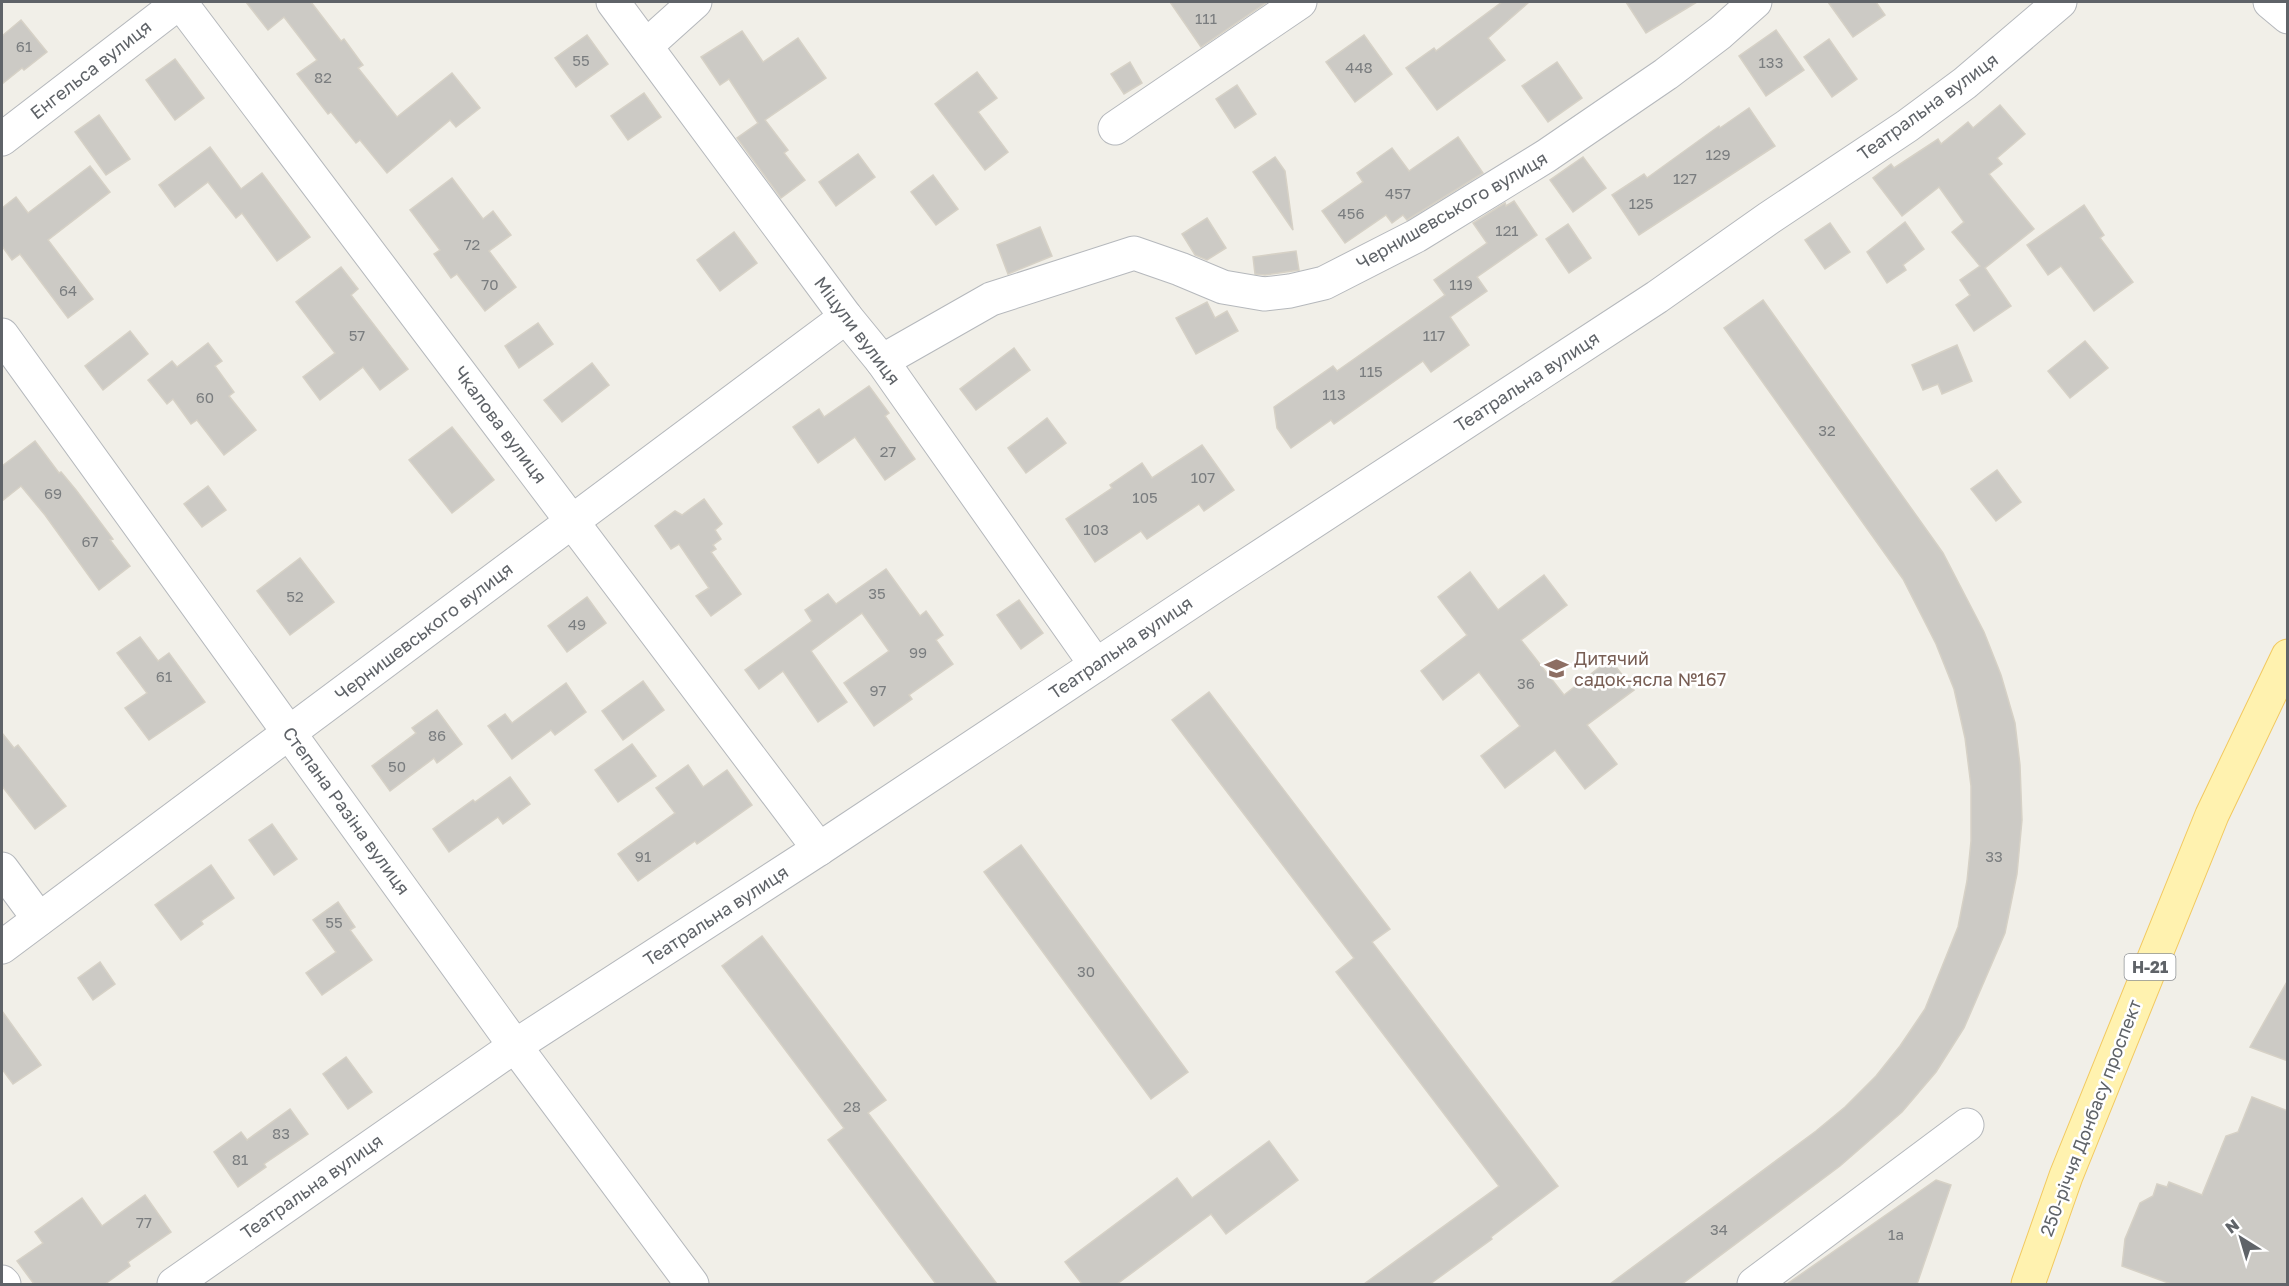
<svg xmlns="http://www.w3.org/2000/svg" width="2289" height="1286" font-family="'Golos Text',sans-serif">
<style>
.building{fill:#cccac5;stroke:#d6d1c6;stroke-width:1.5}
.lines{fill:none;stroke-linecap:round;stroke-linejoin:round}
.minor-casing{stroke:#b5b8bc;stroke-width:35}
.major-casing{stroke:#f2c960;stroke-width:35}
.minor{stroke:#fff;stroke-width:33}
.major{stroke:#fff2af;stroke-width:33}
.labels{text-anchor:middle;stroke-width:5;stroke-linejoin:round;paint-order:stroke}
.number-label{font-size:15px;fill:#7a7d7f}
.shield{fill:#fff;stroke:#8f9295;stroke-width:1.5}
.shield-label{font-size:16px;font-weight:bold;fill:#5f6368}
.street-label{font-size:18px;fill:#5f6368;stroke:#fff}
.education-label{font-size:18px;fill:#785e54;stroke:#fff;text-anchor:start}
</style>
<rect width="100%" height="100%" fill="#f1efe8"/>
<!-- building -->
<g class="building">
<polygon points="246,2 311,2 341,41 344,39 363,65 358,68 397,117 452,73 480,108 456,127 450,120 387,173 360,140 356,143 331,112 328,114 297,74 317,60 284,17 268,30"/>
<polygon points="1170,2 1267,2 1201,47"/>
<polygon points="1502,2 1529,2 1488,38 1505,60 1437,110 1406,68 1434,48 1436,51"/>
<polygon points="1626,2 1697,2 1646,33"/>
<polygon points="1828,2 1876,2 1885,15 1853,37"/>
<polygon points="21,20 47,52 24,70 22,68 2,84 2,36"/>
<polygon points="1776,30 1804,70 1766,96 1739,56"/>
<polygon points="742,31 763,62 798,38 826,78 765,120 788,150 784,153 805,180 781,198 737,138 758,123 729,79 720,85 701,57"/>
<polygon points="587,35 608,64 576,87 555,58"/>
<polygon points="1364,35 1392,74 1355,102 1326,62"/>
<polygon points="1829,39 1857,79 1832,97 1804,57"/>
<polygon points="175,59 204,98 175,120 146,80"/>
<polygon points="1130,62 1142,83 1124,94 1111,74"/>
<polygon points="1557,62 1582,98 1548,122 1522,86"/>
<polygon points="977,72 997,98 978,112 1008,152 985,170 935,104"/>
<polygon points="1237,85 1256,114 1235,128 1216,99"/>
<polygon points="644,93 661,117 628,140 611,116"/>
<polygon points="2000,105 2025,134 1997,158 2002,164 1989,174 2034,229 1985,268 2011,306 1974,331 1956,305 1970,295 1960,280 1980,266 1952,232 1964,222 1939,187 1902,216 1873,178 1891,164 1894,168 1938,139 1941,144 1968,122 1973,128"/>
<polygon points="1749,108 1775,146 1639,235 1612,195 1644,174 1647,178 1719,126 1720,128"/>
<polygon points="99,115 130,159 106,175 75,132"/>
<polygon points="1458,137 1483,173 1407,220 1403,215 1392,223 1386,215 1345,243 1322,211 1363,182 1357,173 1392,148 1409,171"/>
<polygon points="210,147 241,189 262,173 310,237 277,261 242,213 236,218 208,182 175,207 159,185"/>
<polygon points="858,154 875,177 836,206 819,182"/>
<polygon points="1275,157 1285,171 1293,230 1253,172"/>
<polygon points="1583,157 1606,188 1573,212 1550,180"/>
<polygon points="90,166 110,192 48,240 93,299 68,318 20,254 12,260 2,246 2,208 16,197 28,213"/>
<polygon points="933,175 958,209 936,225 911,192"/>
<polygon points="452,178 483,219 493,211 511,235 489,251 516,287 485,311 457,274 451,278 434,254 440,250 410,210"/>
<polygon points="1514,201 1537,235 1477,277 1487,291 1450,317 1469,345 1431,372 1423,361 1334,424 1331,420 1291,448 1277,428 1274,407 1333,366 1337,371 1445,295 1434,280 1487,243 1473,223 1505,203 1506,206"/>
<polygon points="2084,205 2104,235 2100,238 2133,282 2094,311 2061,266 2048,275 2027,245"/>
<polygon points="1207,218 1226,248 1207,260 1195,255 1182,234"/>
<polygon points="1905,222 1924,249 1903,265 1906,270 1887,283 1867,252"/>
<polygon points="1830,223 1850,252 1825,269 1805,240"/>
<polygon points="1568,224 1591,258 1569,273 1546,239"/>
<polygon points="1040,227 1052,256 1008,274 997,245"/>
<polygon points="734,232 757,263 720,291 697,260"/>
<polygon points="1296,251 1299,270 1265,275 1255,274 1253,257"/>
<polygon points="341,267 358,289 351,295 408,369 380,390 363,367 320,400 303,377 335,353 296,302"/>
<polygon points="1763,300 1943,553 1984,632 2001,675 2015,723 2020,765 2022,820 2017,874 2005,933 1964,1028 1936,1072 1902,1112 1840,1166 1682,1284 1610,1284 1816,1131 1845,1107 1876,1076 1900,1046 1925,1009 1958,927 1967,881 1971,841 1971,786 1965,738 1954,689 1936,644 1903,579 1724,328"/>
<polygon points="1207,302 1215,318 1227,311 1238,331 1196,354 1176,318"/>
<polygon points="538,323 553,344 519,368 505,346"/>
<polygon points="130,331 148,354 103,390 85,366"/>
<polygon points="2085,341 2108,368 2070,398 2048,371"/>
<polygon points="208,343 222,361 215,366 234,392 229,396 256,430 224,455 197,420 191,424 173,399 167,404 148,380 172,361 177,367"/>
<polygon points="1957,345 1972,381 1942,394 1938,384 1923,390 1912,365"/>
<polygon points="1014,348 1030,370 976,410 960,389"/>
<polygon points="592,363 609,385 562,422 544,400"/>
<polygon points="869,386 889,413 885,416 915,459 885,480 855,437 818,463 793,427 819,409 824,417"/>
<polygon points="1047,418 1066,443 1026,473 1008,448"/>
<polygon points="452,427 494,480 452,513 409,460"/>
<polygon points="35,441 59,473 61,472 76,490 113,539 110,540 130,566 99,590 45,515 21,486 2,501 2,466"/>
<polygon points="1202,445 1234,490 1204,511 1199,504 1147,539 1141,531 1095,562 1066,519 1112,488 1110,485 1142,463 1152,478"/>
<polygon points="1997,470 2021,502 1996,521 1971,489"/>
<polygon points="208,486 226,510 202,527 184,504"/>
<polygon points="704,499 722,524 715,530 721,539 713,545 716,549 711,552 741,594 711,616 696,596 709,588 679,544 671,549 655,526 675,511 682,515"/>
<polygon points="300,558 334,602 290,635 257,591"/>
<polygon points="886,569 920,616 926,611 943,635 936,640 953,664 909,695 912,699 874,726 844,683 889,651 862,613 811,651 847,702 818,722 783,671 759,689 745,670 812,621 805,610 828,594 836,604"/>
<polygon points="1470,572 1498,610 1544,575 1567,605 1521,640 1564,695 1610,659 1634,690 1587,725 1617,764 1585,789 1555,750 1505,788 1481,756 1520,726 1479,672 1443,700 1421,671 1467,635 1438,597"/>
<polygon points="587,597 606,623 567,652 548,626"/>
<polygon points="1019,600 1043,633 1021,649 997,615"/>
<polygon points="140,637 158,661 169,653 205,702 149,740 125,708 147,693 117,653"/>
<polygon points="643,681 664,710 623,740 602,711"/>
<polygon points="566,683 586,712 555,735 551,730 512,759 488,726 505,714 512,723"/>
<polygon points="1209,692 1390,929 1372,942 1558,1186 1491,1237 1492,1239 1430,1284 1364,1284 1499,1186 1336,972 1354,958 1172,720"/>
<polygon points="437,710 462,744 437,763 434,758 390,791 372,766 416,733 412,728"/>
<polygon points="2,733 14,748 18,745 66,806 35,829 2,786"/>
<polygon points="632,744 656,776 618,802 595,770"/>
<polygon points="688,765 703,787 727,770 752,805 697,844 695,841 638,881 618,854 675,813 656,788"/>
<polygon points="510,777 530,804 503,824 498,817 449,852 433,829 473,800 475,802"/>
<polygon points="272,824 297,859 274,875 249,840"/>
<polygon points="1021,845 1188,1072 1151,1099 984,872"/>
<polygon points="211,865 234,898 201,921 203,924 181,940 155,905"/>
<polygon points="338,902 355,927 350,930 372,960 322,995 306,973 336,952 313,920"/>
<polygon points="762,936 886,1100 868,1113 997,1284 936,1284 828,1140 844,1128 722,966"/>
<polygon points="100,962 115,984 93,1000 78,978"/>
<polygon points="2288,980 2288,1061 2250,1047"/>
<polygon points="2,1011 41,1065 13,1084 2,1069"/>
<polygon points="346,1057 372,1092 348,1109 323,1074"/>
<polygon points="2252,1097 2288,1111 2288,1284 2171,1284 2122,1266 2125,1239 2140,1203 2153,1196 2157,1184 2167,1187 2169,1182 2202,1195 2226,1136 2238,1132"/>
<polygon points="290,1109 308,1134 264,1164 266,1167 238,1187 214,1152 241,1132 247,1140"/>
<polygon points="1269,1141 1298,1180 1226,1234 1211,1214 1117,1284 1082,1284 1065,1262 1177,1178 1192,1198"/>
<polygon points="1936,1180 1951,1185 1917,1284 1787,1284"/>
<polygon points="145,1195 171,1232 128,1262 130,1266 105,1284 34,1284 17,1261 43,1243 35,1232 82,1198 102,1226"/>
</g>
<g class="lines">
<defs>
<g id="minor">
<polyline points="180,2 819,849"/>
<polyline points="613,2 846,317 882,361 1096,665"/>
<polyline points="2270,2 2288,17"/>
<polyline points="646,46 695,2"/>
<polyline points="1115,128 1300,2"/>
<polyline points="2,139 180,2"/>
<polyline points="2,335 515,1046 692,1284"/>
<polyline points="882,361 991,299 1134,253 1180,269 1223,287 1264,294 1290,291 1324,283 1416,236 1546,156 1666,74 1720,33 1755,2"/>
<polyline points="2,869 39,919"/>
<polyline points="2,947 846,317"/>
<polyline points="2,1282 4,1284"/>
<polyline points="174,1284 515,1046 819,849 1218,584 1657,297 1769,218 1907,126 1965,83 2060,2"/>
<polyline points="1754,1284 1967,1125"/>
</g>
<polyline id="major" points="2028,1284 2066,1176 2212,815 2288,656"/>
</defs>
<!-- minor casing -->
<use href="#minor" class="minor-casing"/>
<!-- major casing -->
<use href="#major" class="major-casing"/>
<!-- minor -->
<use href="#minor" class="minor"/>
<!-- major -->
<use href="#major" class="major"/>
</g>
<!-- icons -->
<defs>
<symbol id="school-bare" viewBox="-9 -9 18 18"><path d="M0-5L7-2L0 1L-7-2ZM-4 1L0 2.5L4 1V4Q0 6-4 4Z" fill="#8d6e63" stroke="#fff" stroke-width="2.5" paint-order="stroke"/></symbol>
</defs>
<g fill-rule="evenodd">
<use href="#school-bare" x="1540" y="652" width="33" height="33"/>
</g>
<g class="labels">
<!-- number labels -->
<g class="number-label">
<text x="1206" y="24">111</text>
<text x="24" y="52">61</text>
<text x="581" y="66">55</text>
<text x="1771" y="68">133</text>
<text x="1359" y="73">448</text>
<text x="323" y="83">82</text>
<text x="1718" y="160">129</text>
<text x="1685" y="184">127</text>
<text x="1398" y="199">457</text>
<text x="1641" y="209">125</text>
<text x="1351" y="219">456</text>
<text x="1507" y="236">121</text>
<text x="472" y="250">72</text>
<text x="490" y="290">70</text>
<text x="1461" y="290">119</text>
<text x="68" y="296">64</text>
<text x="357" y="341">57</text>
<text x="1434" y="341">117</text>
<text x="1371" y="377">115</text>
<text x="1334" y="400">113</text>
<text x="205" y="403">60</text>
<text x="1827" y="436">32</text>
<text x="888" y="457">27</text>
<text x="1203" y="483">107</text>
<text x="53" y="499">69</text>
<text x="1145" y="503">105</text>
<text x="1096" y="535">103</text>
<text x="90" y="547">67</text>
<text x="877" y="599">35</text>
<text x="295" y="602">52</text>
<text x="577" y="630">49</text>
<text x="918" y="658">99</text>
<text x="164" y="682">61</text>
<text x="1526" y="689">36</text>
<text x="878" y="696">97</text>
<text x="437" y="741">86</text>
<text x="397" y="772">50</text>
<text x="643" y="862">91</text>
<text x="1994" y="862">33</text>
<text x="334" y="928">55</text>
<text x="1086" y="977">30</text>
<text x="852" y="1112">28</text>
<text x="281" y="1139">83</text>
<text x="240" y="1165">81</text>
<text x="144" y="1228">77</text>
<text x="1719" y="1235">34</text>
<text x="1896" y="1240">1а</text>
</g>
<!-- shield labels -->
<rect class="shield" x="2124.5" y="954" width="51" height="26" rx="4.5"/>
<g class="shield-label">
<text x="2150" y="973">Н-21</text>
</g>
<!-- street labels -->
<g class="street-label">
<text transform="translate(91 70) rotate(-38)" y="6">Енгельса вулиця</text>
<text transform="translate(1928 107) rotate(-36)" y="6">Театральна вулиця</text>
<text transform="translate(1452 211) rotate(-30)" y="6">Чернишевського вулиця</text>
<text transform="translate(857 331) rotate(53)" y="6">Міцули вулиця</text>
<text transform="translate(1527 382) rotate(-33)" y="6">Театральна вулиця</text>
<text transform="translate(500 425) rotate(53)" y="6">Чкалова вулиця</text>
<text transform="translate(424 632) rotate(-37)" y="6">Чернишевського вулиця</text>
<text transform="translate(1121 648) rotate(-34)" y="6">Театральна вулиця</text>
<text transform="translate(346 811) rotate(54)" y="6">Степана Разіна вулиця</text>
<text transform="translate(716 916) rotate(-33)" y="6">Театральна вулиця</text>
<text transform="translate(2091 1118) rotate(-69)" y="6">250-річчя Донбасу проспект</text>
<text transform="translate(312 1187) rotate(-35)" y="6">Театральна вулиця</text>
</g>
<!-- education labels -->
<g class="education-label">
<text x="1574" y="665">Дитячий<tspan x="1574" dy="21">садок-ясла №167</tspan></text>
</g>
</g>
<!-- border -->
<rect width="2289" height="1286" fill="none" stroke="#5f6368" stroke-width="6"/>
<!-- north arrow -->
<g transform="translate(2241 1238) rotate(323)" stroke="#ffffff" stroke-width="4.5" paint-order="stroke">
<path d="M0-4.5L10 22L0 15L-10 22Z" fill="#5f6368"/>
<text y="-9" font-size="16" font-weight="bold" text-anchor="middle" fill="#5f6368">N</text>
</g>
</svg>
